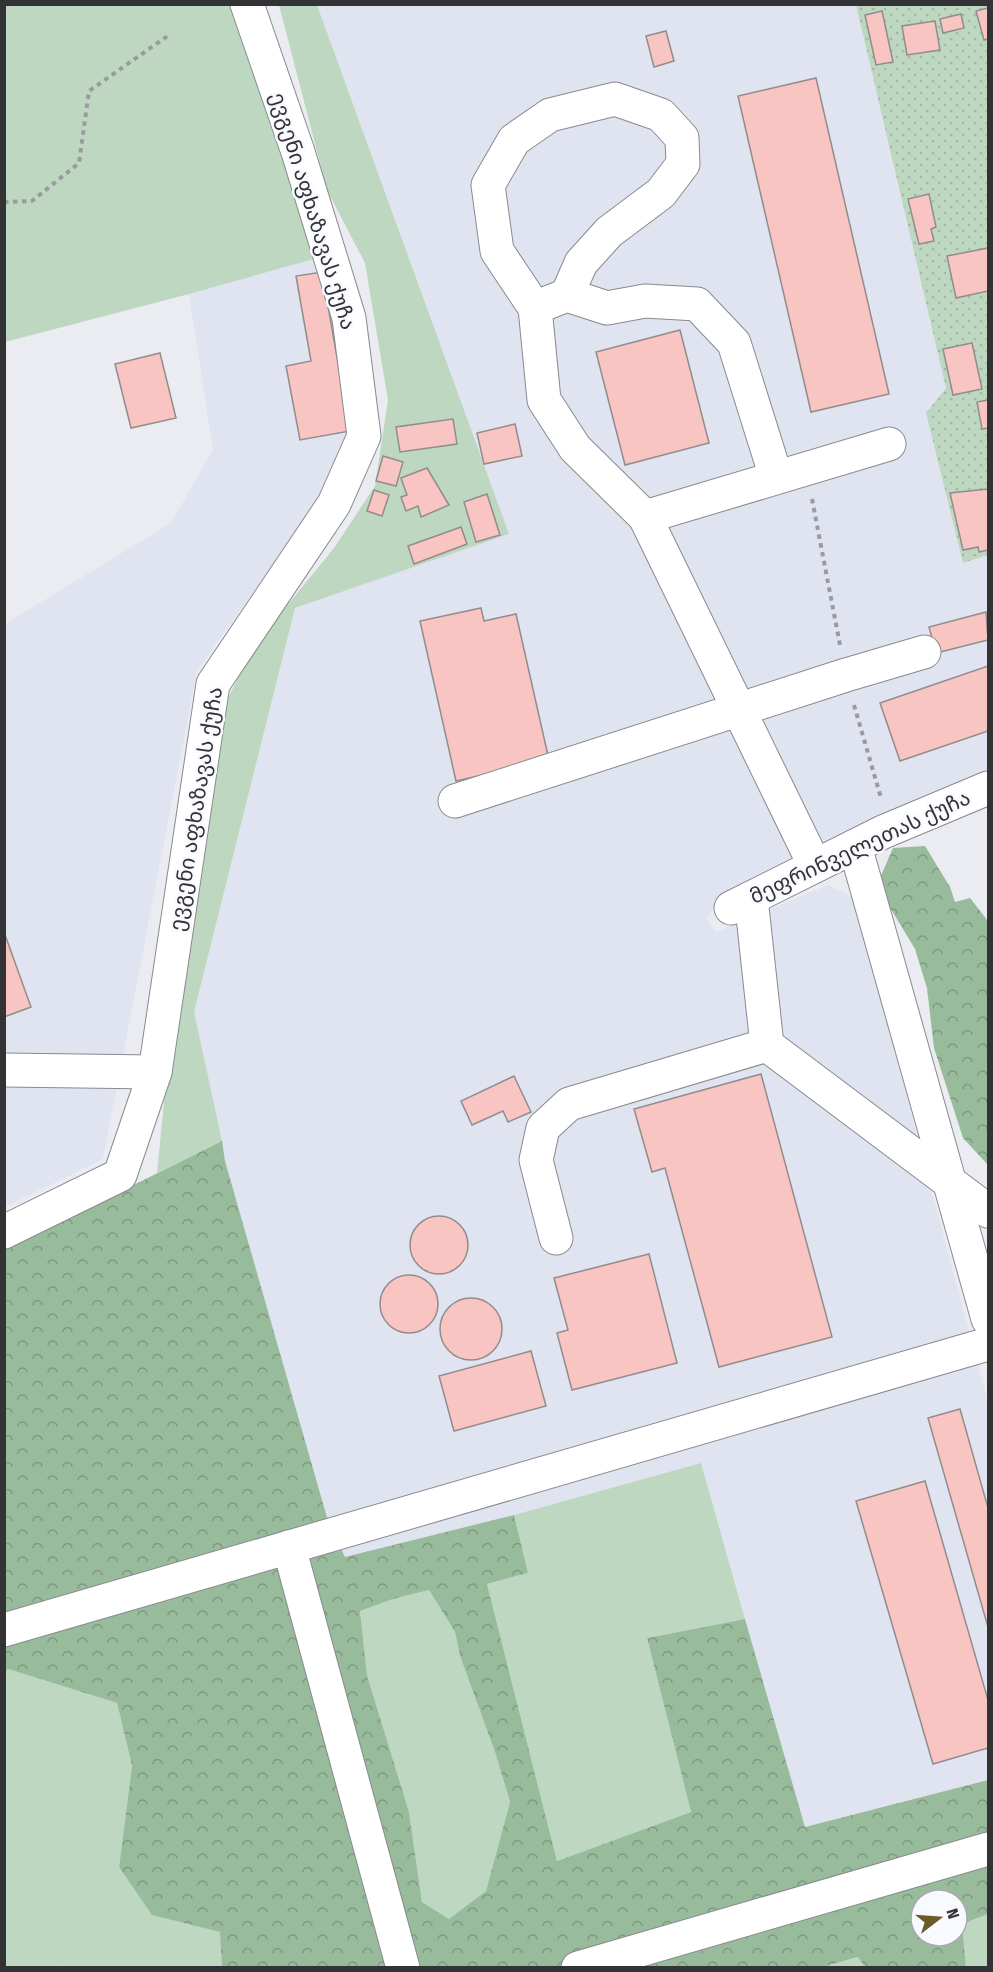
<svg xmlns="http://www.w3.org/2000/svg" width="993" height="1972" font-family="'Fira Sans Condensed','Noto Sans Georgian',sans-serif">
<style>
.built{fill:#e0e3f0}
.grass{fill:#bdd7c0}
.forest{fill:url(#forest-crowns);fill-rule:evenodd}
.garden{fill:url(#garden-dots)}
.building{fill:#f8c5c3;stroke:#928c8c;stroke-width:1.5}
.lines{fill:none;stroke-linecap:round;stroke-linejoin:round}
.minor-casing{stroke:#898a8f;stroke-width:35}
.path{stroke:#9a9b9e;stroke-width:4;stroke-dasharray:4.5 4.5;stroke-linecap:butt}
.minor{stroke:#fff;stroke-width:33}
.labels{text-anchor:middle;stroke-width:5;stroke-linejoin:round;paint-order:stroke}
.street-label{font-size:21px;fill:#333335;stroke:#f8faff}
</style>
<defs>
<pattern id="forest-crowns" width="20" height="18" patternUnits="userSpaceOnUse" patternTransform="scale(1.5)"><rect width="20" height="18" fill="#98bb9c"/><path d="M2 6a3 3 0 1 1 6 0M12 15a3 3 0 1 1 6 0" fill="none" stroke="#7d9980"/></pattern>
<pattern id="garden-dots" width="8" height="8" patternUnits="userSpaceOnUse" patternTransform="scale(1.5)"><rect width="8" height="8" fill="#bdd7c0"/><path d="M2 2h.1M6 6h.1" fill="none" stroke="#a3b9a6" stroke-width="1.8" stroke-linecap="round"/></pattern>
</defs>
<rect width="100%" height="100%" fill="#ebecf1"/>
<!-- built -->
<g class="built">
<polygon points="317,5 856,5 946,388 926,413 963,563 988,555 988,774 724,893 706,919 716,932 828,885 854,898 988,1403 988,1780 805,1827 701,1463 514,1515 345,1558 328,1521 225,1161 194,1012 295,608 509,534"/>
<polygon points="324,256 362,423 323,493 197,671 103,1159 5,1207 5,624 171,523 213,450 189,294"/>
</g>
<!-- grass -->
<g class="grass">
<polygon points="5,5 233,5 324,256 189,294 5,342"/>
<polygon points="279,5 317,5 509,534 295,608 194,1012 222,1141 157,1173 178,961 225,704 254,646 334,548 375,486 388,400 365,263 327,190"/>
<polygon points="701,1463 745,1619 647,1638 691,1812 557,1861 487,1584 528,1573 514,1515"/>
<polygon points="429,1590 455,1632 460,1656 495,1752 510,1802 486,1892 449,1919 422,1902 409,1812 367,1675 360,1611 393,1599"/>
<polygon points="8,1669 117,1703 132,1766 119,1867 153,1915 221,1932 222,1967 63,1968 59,1965 53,1968 5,1967 4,1672"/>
<polygon points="988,1914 988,1967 966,1967 962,1924"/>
<polygon points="859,1957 865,1967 820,1968"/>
</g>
<!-- forest -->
<g class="forest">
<polygon points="925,846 950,887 955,902 970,898 988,921 988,1165 963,1138 934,1048 927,988 915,949 886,901 880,878 893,848"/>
<path d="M 222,1141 L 225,1161 L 328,1521 L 345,1557 L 514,1515 L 528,1573 L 487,1584 L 557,1861 L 691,1812 L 647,1638 L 745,1619 L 805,1827 L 988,1780 L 988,1914 L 962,1924 L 966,1967 L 865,1967 L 858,1957 L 820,1968 L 222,1967 L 220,1932 L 152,1915 L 119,1867 L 132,1766 L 117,1703 L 8,1669 L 5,1672 L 5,1249 ZM 429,1590 L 455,1632 L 460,1656 L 495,1752 L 510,1802 L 486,1891 L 449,1919 L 422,1902 L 409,1812 L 367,1675 L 360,1611 L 393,1599 ZM 921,1900 L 957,1900 L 957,1936 L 921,1936 Z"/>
</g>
<!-- garden -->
<polygon class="garden" points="856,5 988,5 988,555 963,563 926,413 946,388"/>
<!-- building -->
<g class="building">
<polygon points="988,8 988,39 984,40 976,11"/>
<polygon points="882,11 893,62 876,65 865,15"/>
<polygon points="961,14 964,28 943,33 940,19"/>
<polygon points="935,21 940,50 907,55 902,26"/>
<polygon points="666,31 674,61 654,67 646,36"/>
<polygon points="816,78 889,394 811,412 738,96"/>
<polygon points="929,194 936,227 931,229 934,241 919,244 908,199"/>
<polygon points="988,248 988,291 956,298 947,256"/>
<polygon points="322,272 350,431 300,440 286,366 311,361 296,276"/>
<polygon points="680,330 709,443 625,465 596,352"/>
<polygon points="972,343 982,389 953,395 943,349"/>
<polygon points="160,353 176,418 131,428 115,364"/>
<polygon points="988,400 988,428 982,429 977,402"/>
<polygon points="453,419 457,444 400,452 396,427"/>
<polygon points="515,424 522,456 484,464 477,433"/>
<polygon points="383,456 403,462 396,486 376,481"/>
<polygon points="427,468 449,505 421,517 418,506 406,511 401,497 407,495 401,478"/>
<polygon points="988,489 988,550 979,552 978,547 963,550 950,493"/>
<polygon points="374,490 389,495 382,516 367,511"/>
<polygon points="487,494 500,535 476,542 464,502"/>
<polygon points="461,527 467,544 414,564 408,546"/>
<polygon points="481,608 484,621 516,614 549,760 456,781 420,621"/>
<polygon points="986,612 988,640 936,653 929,627"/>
<polygon points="988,666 988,731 900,761 880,703"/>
<polygon points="4,932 31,1007 4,1017"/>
<polygon points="761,1074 832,1337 719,1367 665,1168 652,1172 634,1109"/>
<polygon points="514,1076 531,1112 508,1122 503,1111 472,1125 461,1101"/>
<circle cx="439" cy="1245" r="29"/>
<polygon points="649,1254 677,1363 572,1390 557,1333 568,1330 554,1278"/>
<circle cx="409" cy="1304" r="29"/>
<circle cx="471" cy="1329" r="31"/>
<polygon points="531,1351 546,1406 454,1431 439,1376"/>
<polygon points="960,1409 988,1508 988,1627 928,1418"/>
<polygon points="925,1481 988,1700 988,1748 933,1764 856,1501"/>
</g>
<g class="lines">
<defs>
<g id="minor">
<polyline points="567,295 581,263 609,232 661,193 683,164 682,138 661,115 615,99 550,115 514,140 488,185 497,251 535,308 544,400 575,448 645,517"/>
<polyline points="547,303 567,295 607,308 645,301 697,304 734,343 776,477"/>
<polyline points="455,801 846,675 924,652"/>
<polyline points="855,846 988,1319"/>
<polyline points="815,866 645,517 889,444"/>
<polyline points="751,898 767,1045 988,1211"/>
<polyline points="731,908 883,832 988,788"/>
<polyline points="4,1070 155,1072"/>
<polyline points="4,1232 120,1175 155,1072 213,684 334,504 364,436 349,318 298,152 247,4"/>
<polyline points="556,1238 536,1160 543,1128 569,1104 767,1045"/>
<polyline points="289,1547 403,1968"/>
<polyline points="4,1630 988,1344"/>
<polyline points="578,1968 988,1849"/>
</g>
</defs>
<!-- minor casing -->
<use href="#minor" class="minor-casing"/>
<!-- path -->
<g class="path">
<polyline points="4,202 32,201 79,163 89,91 169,35"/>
<polyline points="812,499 840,645"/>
<polyline points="854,705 881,798"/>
</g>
<!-- minor -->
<use href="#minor" class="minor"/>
</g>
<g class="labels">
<!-- street labels -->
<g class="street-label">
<text transform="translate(313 211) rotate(73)" y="7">ევგენი აფხაზავას ქუჩა</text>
<text transform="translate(196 809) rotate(-81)" y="7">ევგენი აფხაზავას ქუჩა</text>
<text transform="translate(860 847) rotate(-25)" y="7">მეფრინველეთას ქუჩა</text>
</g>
</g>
<!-- border -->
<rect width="993" height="1972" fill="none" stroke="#333335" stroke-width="12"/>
<!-- north arrow -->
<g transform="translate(939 1918) rotate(73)"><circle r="28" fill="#f8faff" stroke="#a9aaae" stroke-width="1.5"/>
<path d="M0-4.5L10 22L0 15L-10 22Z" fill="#6c5b29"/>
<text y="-9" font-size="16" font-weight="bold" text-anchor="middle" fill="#333335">N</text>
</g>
</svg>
